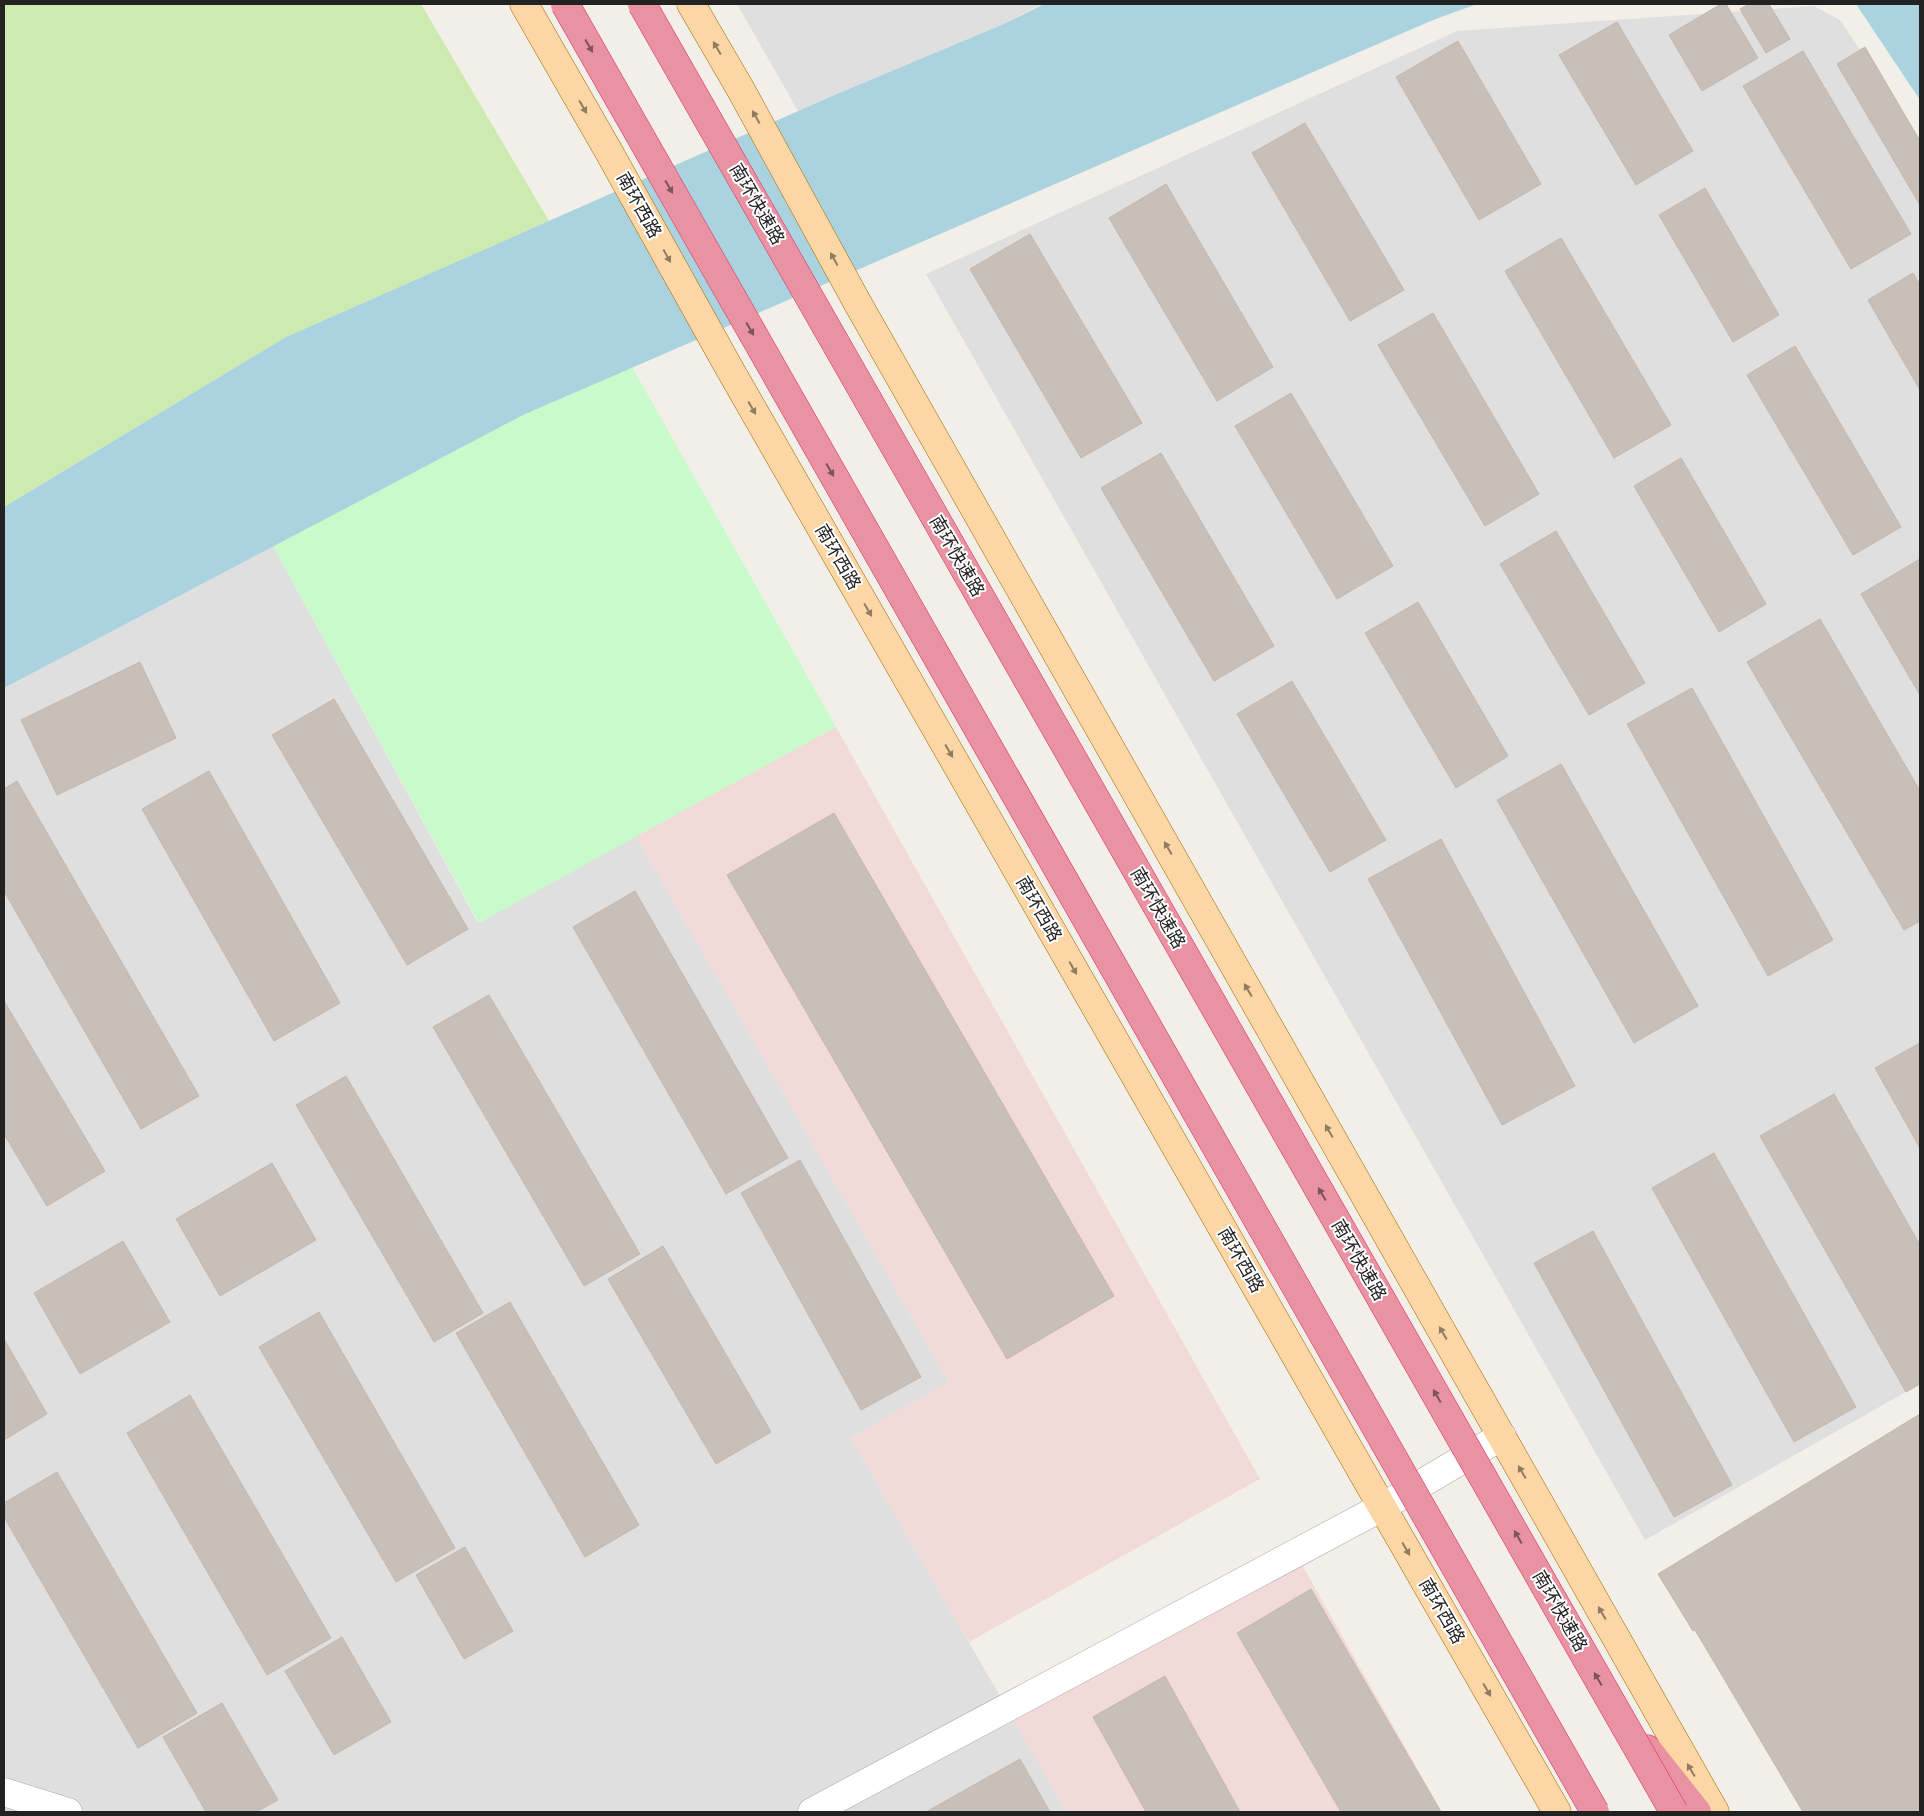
<svg xmlns="http://www.w3.org/2000/svg" width="1924" height="1816" font-family="'Fira Sans Condensed','Noto Sans SC',sans-serif">
<style>
.residential{fill:#e0dfdf}
.commercial{fill:#f2dad9}
.grass{fill:#cdebb0}
.park{fill:#c8facc}
.water{fill:#aad3df}
.building{fill:#c7bfb8;stroke:#c4b6ab}
.lines{fill:none;stroke-linecap:round;stroke-linejoin:round}
.minor-casing{stroke:#a9a9a9;stroke-width:29}
.major-casing{stroke:#a06b00;stroke-width:29}
.highway-casing{stroke:#dc2a67;stroke-width:29}
.minor{stroke:#fff;stroke-width:28}
.major{stroke:#fcd6a4;stroke-width:28}
.highway{stroke:#e892a2;stroke-width:28}
.highway-bridge-casing{stroke:#dc2a67;stroke-width:29;stroke-linecap:butt}
.highway-bridge{stroke:#e892a2;stroke-width:28}
.oneway{fill:#7b545c}
.oneway2{fill:#8f7c63}
.labels{text-anchor:middle;stroke-width:4;stroke-linejoin:round;paint-order:stroke}
.street-label{font-size:18px;fill:#222;stroke:#fff}
</style>
<rect width="100%" height="100%" fill="#f2efe9"/>
<!-- residential -->
<g class="residential">
<polygon points="737,4 1041,4 1006,23 798,111"/>
<polygon points="1814,6 1840,20 1920,139 1920,1384 1645,1540 926,274 1457,31"/>
<polygon points="273,546 478,923 636,836 949,1382 851,1438 1067,1812 4,1812 4,688"/>
</g>
<!-- commercial -->
<g class="commercial">
<polygon points="836,727 1260,1479 969,1642 851,1438 949,1382 636,836"/>
<polygon points="1298,1558 1442,1812 1067,1812 1007,1709"/>
</g>
<!-- grass -->
<polygon class="grass" points="4,4 421,4 549,221 286,337 4,507"/>
<!-- park -->
<polygon class="park" points="632,367 836,727 479,923 273,546 522,415"/>
<!-- water -->
<g class="water">
<polygon points="1044,4 1477,4 1433,20 523,415 4,688 4,507 286,337 830,97 1006,23"/>
<polygon points="1855,4 1920,4 1920,100 1856,4"/>
</g>
<!-- building -->
<g class="building">
<polygon points="1721,4 1726,4 1758,58 1702,91 1669,35"/>
<polygon points="1749,4 1769,4 1790,39 1766,53 1740,9"/>
<polygon points="1617,22 1693,151 1636,185 1559,55"/>
<polygon points="1458,41 1541,184 1479,220 1396,77"/>
<polygon points="1865,47 1920,141 1920,205 1837,64"/>
<polygon points="1803,51 1911,234 1851,269 1743,86"/>
<polygon points="1305,123 1404,290 1350,321 1252,153"/>
<polygon points="1166,184 1273,367 1217,401 1109,218"/>
<polygon points="1705,188 1779,315 1733,342 1659,215"/>
<polygon points="1030,234 1142,423 1081,458 970,269"/>
<polygon points="1561,238 1671,425 1614,458 1505,271"/>
<polygon points="1913,273 1920,285 1920,390 1868,300"/>
<polygon points="1433,313 1539,494 1485,526 1378,345"/>
<polygon points="1795,346 1901,527 1853,555 1747,375"/>
<polygon points="1291,393 1393,566 1337,599 1235,426"/>
<polygon points="1161,453 1274,646 1214,681 1101,488"/>
<polygon points="1681,458 1766,604 1719,632 1634,486"/>
<polygon points="1556,531 1645,683 1589,715 1500,564"/>
<polygon points="1920,559 1920,695 1861,594"/>
<polygon points="1418,602 1508,756 1456,788 1365,633"/>
<polygon points="1820,619 1920,791 1920,921 1904,930 1747,662"/>
<polygon points="140,662 176,738 57,795 21,720"/>
<polygon points="1292,681 1386,840 1330,872 1237,714"/>
<polygon points="1692,688 1833,940 1768,976 1627,724"/>
<polygon points="334,699 468,929 407,965 272,735"/>
<polygon points="1561,764 1698,1006 1634,1043 1497,800"/>
<polygon points="209,771 340,1003 274,1041 142,809"/>
<polygon points="17,781 199,1096 141,1129 4,891 4,789"/>
<polygon points="834,813 1114,1296 1007,1359 727,875"/>
<polygon points="1441,839 1575,1086 1502,1125 1368,879"/>
<polygon points="635,891 788,1158 726,1194 573,927"/>
<polygon points="489,995 640,1254 584,1286 433,1027"/>
<polygon points="4,1001 105,1171 47,1206 4,1134"/>
<polygon points="1920,1043 1920,1148 1875,1068"/>
<polygon points="346,1076 483,1313 434,1342 296,1105"/>
<polygon points="1834,1094 1920,1245 1920,1384 1906,1392 1760,1136"/>
<polygon points="1714,1153 1856,1407 1794,1442 1652,1188"/>
<polygon points="800,1160 921,1377 861,1410 741,1193"/>
<polygon points="272,1163 316,1240 220,1296 176,1219"/>
<polygon points="1593,1231 1732,1485 1674,1517 1534,1263"/>
<polygon points="123,1241 170,1322 80,1374 34,1293"/>
<polygon points="663,1246 771,1432 716,1464 608,1279"/>
<polygon points="510,1302 639,1525 585,1557 456,1333"/>
<polygon points="319,1312 455,1548 396,1582 259,1347"/>
<polygon points="4,1339 47,1414 4,1440"/>
<polygon points="190,1395 331,1638 267,1675 127,1433"/>
<polygon points="1920,1414 1920,1812 1803,1812 1695,1630 1693,1631 1658,1574"/>
<polygon points="57,1472 197,1713 138,1748 4,1517 4,1503"/>
<polygon points="465,1547 513,1631 464,1659 416,1575"/>
<polygon points="1311,1589 1441,1812 1341,1812 1237,1633"/>
<polygon points="342,1637 391,1722 334,1755 285,1671"/>
<polygon points="1165,1676 1240,1812 1146,1812 1093,1717"/>
<polygon points="222,1703 278,1800 256,1812 206,1812 163,1737"/>
<polygon points="1020,1759 1050,1812 926,1812"/>
</g>
<g class="lines">
<defs>
<g id="minor">
<polyline points="4,1792 68,1812"/>
<polyline points="812,1812 1382,1507 1502,1436"/>
</g>
<g id="major">
<polyline points="524,4 609,152 728,366 1557,1812"/>
<polyline points="691,4 741,90 857,302 1715,1812"/>
</g>
<polyline id="highway" points="1647,1749 1697,1812"/>
</defs>
<!-- minor casing -->
<use href="#minor" class="minor-casing"/>
<!-- major casing -->
<use href="#major" class="major-casing"/>
<!-- highway casing -->
<use href="#highway" class="highway-casing"/>
<!-- minor -->
<use href="#minor" class="minor"/>
<!-- major -->
<use href="#major" class="major"/>
<!-- highway -->
<use href="#highway" class="highway"/>
<defs>
<g id="highway-bridge">
<polyline points="565,4 1595,1812"/>
<polyline points="642,4 1674,1812"/>
</g>
</defs>
<!-- highway-bridge casing -->
<use href="#highway-bridge" class="highway-bridge-casing"/>
<!-- highway-bridge -->
<use href="#highway-bridge" class="highway-bridge"/>
</g>
<!-- one-way arrows -->
<defs><path id="oneway-solid" d="M-6-.8H1V-3.2L6.5 0L1 3.2V.8H-6Z" transform="scale(1.25)"/></defs>
<g class="oneway">
<use href="#oneway-solid" transform="translate(589 46) rotate(60)"/>
<use href="#oneway-solid" transform="translate(669 187) rotate(60)"/>
<use href="#oneway-solid" transform="translate(750 329) rotate(60)"/>
<use href="#oneway-solid" transform="translate(830 470) rotate(60)"/>
<use href="#oneway-solid" transform="translate(1322 1194) rotate(-120)"/>
<use href="#oneway-solid" transform="translate(1437 1396) rotate(-120)"/>
<use href="#oneway-solid" transform="translate(1518 1537) rotate(-120)"/>
<use href="#oneway-solid" transform="translate(1598 1679) rotate(-120)"/>
</g>
<g class="oneway2">
<use href="#oneway-solid" transform="translate(717 48) rotate(-120)"/>
<use href="#oneway-solid" transform="translate(583 107) rotate(60)"/>
<use href="#oneway-solid" transform="translate(756 117) rotate(-119)"/>
<use href="#oneway-solid" transform="translate(667 256) rotate(61)"/>
<use href="#oneway-solid" transform="translate(834 259) rotate(-119)"/>
<use href="#oneway-solid" transform="translate(752 408) rotate(60)"/>
<use href="#oneway-solid" transform="translate(868 610) rotate(60)"/>
<use href="#oneway-solid" transform="translate(949 751) rotate(60)"/>
<use href="#oneway-solid" transform="translate(1168 848) rotate(-120)"/>
<use href="#oneway-solid" transform="translate(1073 968) rotate(60)"/>
<use href="#oneway-solid" transform="translate(1248 990) rotate(-120)"/>
<use href="#oneway-solid" transform="translate(1329 1131) rotate(-120)"/>
<use href="#oneway-solid" transform="translate(1443 1333) rotate(-120)"/>
<use href="#oneway-solid" transform="translate(1522 1472) rotate(-120)"/>
<use href="#oneway-solid" transform="translate(1406 1549) rotate(60)"/>
<use href="#oneway-solid" transform="translate(1602 1613) rotate(-120)"/>
<use href="#oneway-solid" transform="translate(1487 1690) rotate(60)"/>
<use href="#oneway-solid" transform="translate(1691 1770) rotate(-120)"/>
</g>
<g class="labels">
<!-- street labels -->
<g class="street-label">
<text transform="translate(757 204) rotate(60)" y="6">南环快速路</text>
<text transform="translate(639 205) rotate(61)" y="6">南环西路</text>
<text transform="translate(957 556) rotate(60)" y="6">南环快速路</text>
<text transform="translate(838 557) rotate(60)" y="6">南环西路</text>
<text transform="translate(1158 908) rotate(60)" y="6">南环快速路</text>
<text transform="translate(1039 909) rotate(60)" y="6">南环西路</text>
<text transform="translate(1241 1260) rotate(60)" y="6">南环西路</text>
<text transform="translate(1359 1260) rotate(60)" y="6">南环快速路</text>
<text transform="translate(1442 1611) rotate(60)" y="6">南环西路</text>
<text transform="translate(1560 1611) rotate(60)" y="6">南环快速路</text>
</g>
</g>
<!-- border -->
<rect width="1924" height="1816" fill="none" stroke="#222222" stroke-width="10"/>
</svg>
